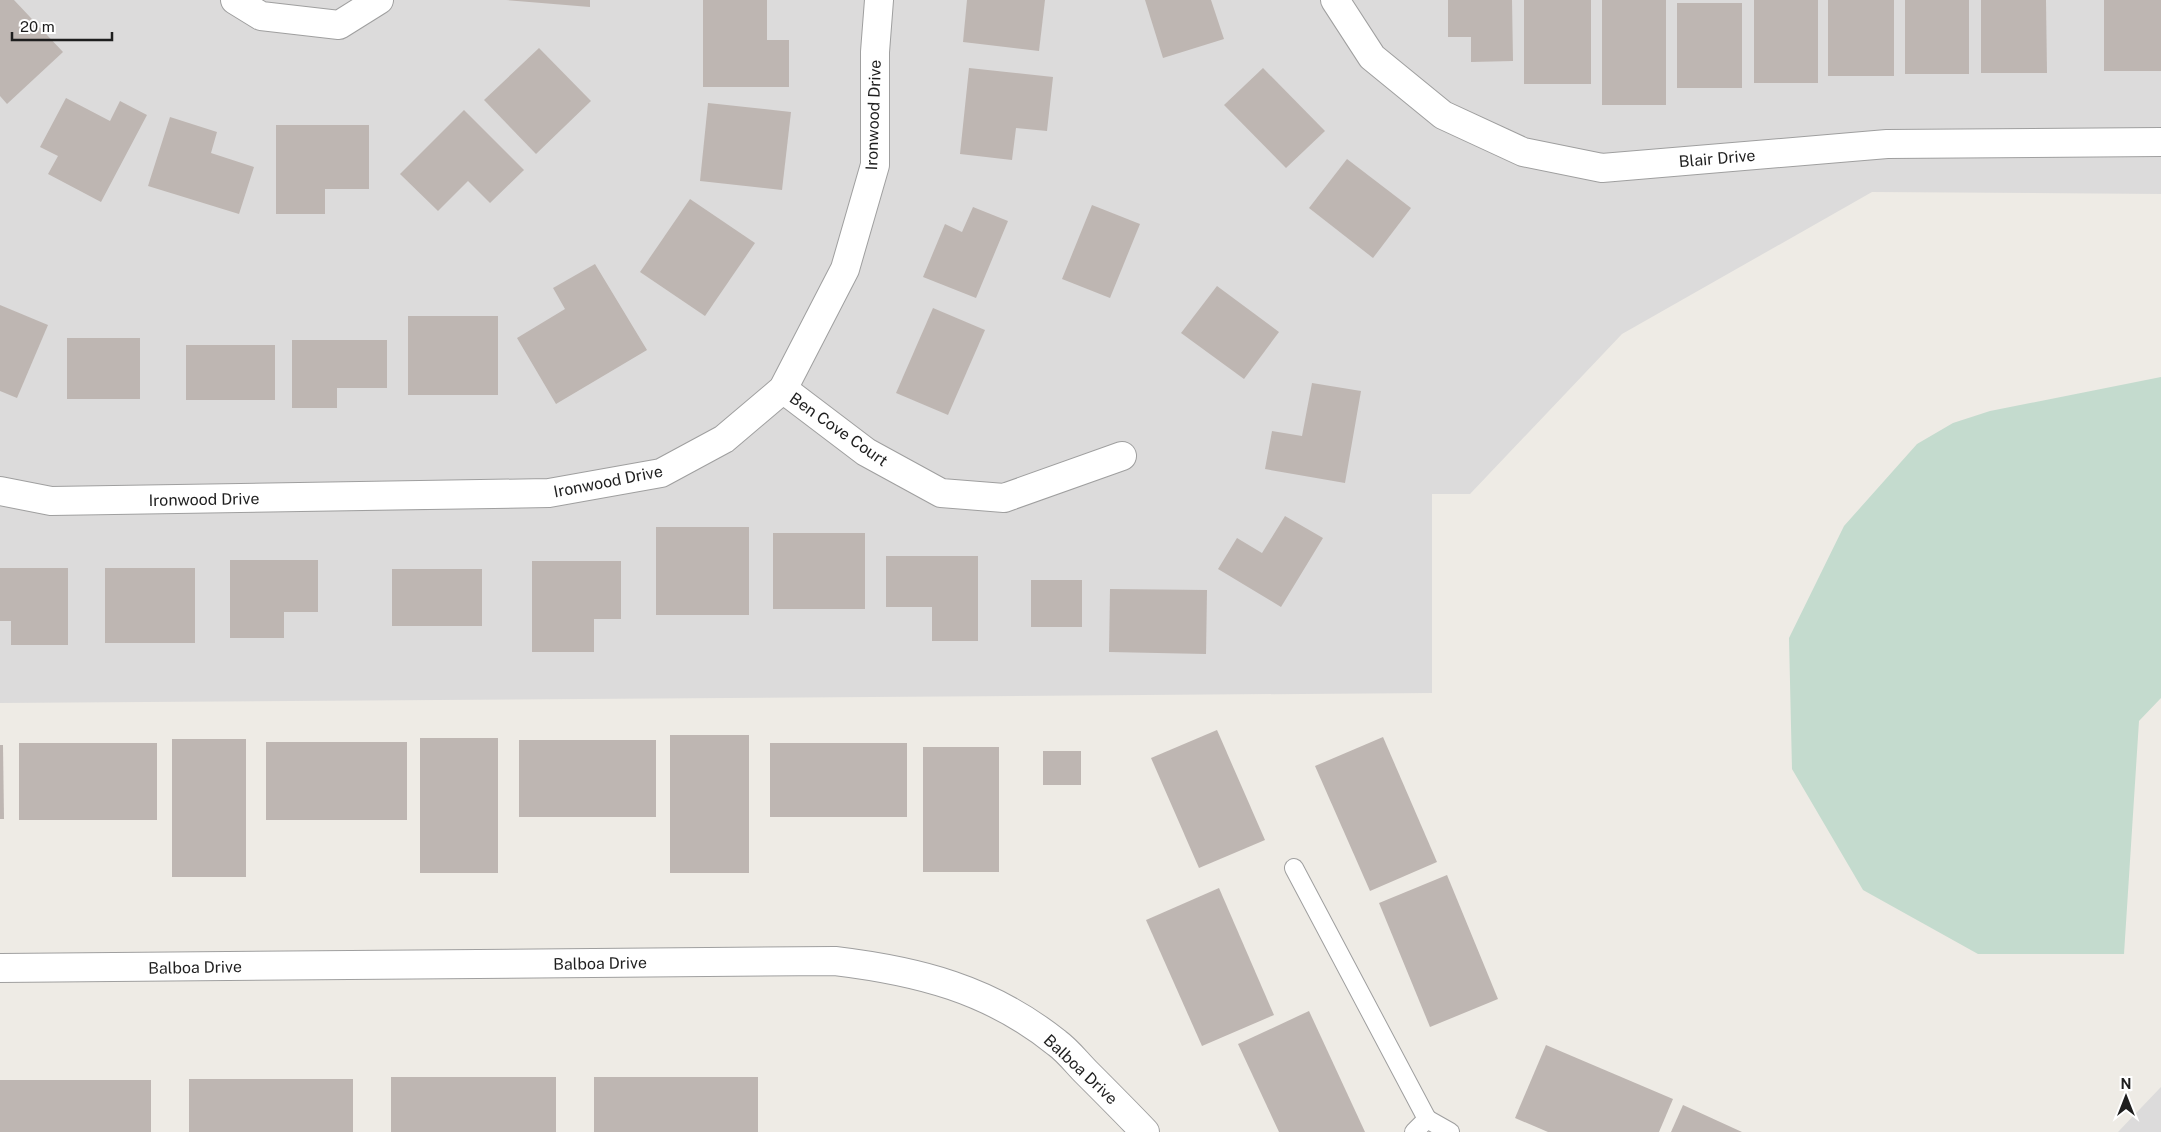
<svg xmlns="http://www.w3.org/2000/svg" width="2161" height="1132" font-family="'Public Sans',sans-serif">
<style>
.residential{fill:#dcdbdb}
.wetland{fill:#c4dbce}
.building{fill:#beb6b2}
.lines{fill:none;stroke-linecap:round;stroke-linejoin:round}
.service-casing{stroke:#9f9f9f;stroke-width:20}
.minor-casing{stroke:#9f9f9f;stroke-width:30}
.tertiary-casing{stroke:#9f9f9f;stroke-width:30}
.service{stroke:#fff;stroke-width:18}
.minor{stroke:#fff;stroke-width:28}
.tertiary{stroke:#fff;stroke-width:28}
.labels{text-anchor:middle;stroke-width:4;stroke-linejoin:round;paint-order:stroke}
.street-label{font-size:16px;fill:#1e1e1e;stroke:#fff}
</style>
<rect width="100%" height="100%" fill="#eeebe5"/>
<!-- residential -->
<g class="residential">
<polygon points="0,0 2161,0 2161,194 1872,192 1622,334 1470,494 1432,494 1432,693 0,703"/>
<polygon points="2161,1087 2161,1132 2118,1132"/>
</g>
<!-- wetland -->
<polygon class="wetland" points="2161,377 2161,698 2139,721 2124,954 1978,954 1863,890 1792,769 1789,638 1844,526 1917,444 1953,423 1990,411"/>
<!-- building -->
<g class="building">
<polygon points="0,0 14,0 63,52 7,104 0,96"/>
<polygon points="506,0 590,0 590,7"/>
<polygon points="703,0 767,0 767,40 789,40 789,87 703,87"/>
<polygon points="967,0 1045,0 1039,51 963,42"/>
<polygon points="1145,0 1211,0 1224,39 1163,58"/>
<polygon points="1448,0 1512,0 1513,61 1471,62 1471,37 1448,37"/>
<rect x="1524" y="0" width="67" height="84"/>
<rect x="1602" y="0" width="64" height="105"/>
<rect x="1754" y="0" width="64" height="83"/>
<rect x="1828" y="0" width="66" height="76"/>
<rect x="1905" y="0" width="64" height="74"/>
<polygon points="1981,0 2046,0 2047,73 1981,73"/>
<rect x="2104" y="0" width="57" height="71"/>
<rect x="1677" y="3" width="65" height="85"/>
<polygon points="539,48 591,101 536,154 484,100"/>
<polygon points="969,68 1053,77 1047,131 1016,128 1012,160 960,154"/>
<polygon points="1263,68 1325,131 1286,168 1224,105"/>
<polygon points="66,98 110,121 120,101 147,115 101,202 48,174 58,156 40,147"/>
<polygon points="708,103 791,112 782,190 700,181"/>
<polygon points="464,110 524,170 490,203 468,181 438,211 400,174"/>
<polygon points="170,117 217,132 211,153 254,167 239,214 148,186"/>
<polygon points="276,125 369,125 369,189 325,189 325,214 276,214"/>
<polygon points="1347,159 1411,208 1373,258 1309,208"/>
<polygon points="690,199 755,243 705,316 640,272"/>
<polygon points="1092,205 1140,224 1110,298 1062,279"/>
<polygon points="973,207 1008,221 976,298 923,277 945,224 962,232"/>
<polygon points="595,264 647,350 556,404 517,338 565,309 553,288"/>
<polygon points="1217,286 1279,332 1244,379 1181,333"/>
<polygon points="0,305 48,325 17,398 0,391"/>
<polygon points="933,308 985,330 948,415 896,393"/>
<rect x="408" y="316" width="90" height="79"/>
<rect x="67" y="338" width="73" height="61"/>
<polygon points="292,340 387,340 387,388 337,388 337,408 292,408"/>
<rect x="186" y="345" width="89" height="55"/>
<polygon points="1312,383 1361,391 1345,483 1265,469 1272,431 1302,436"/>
<polygon points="1285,516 1323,538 1281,607 1218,569 1237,538 1262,553"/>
<rect x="656" y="527" width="93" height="88"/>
<rect x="773" y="533" width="92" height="76"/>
<polygon points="886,556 978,556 978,641 932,641 932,607 886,607"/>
<polygon points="230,560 318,560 318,612 284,612 284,638 230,638"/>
<polygon points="532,561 621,561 621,619 594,619 594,652 532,652"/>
<polygon points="0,568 68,568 68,645 11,645 11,621 0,621"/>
<rect x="105" y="568" width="90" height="75"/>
<rect x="392" y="569" width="90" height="57"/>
<rect x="1031" y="580" width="51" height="47"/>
<polygon points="1110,589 1207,590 1206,654 1109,652"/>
<polygon points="1217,730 1265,840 1199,868 1151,758"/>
<rect x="670" y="735" width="79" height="138"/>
<polygon points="1383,737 1437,862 1370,891 1315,766"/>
<rect x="420" y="738" width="78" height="135"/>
<rect x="172" y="739" width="74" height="138"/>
<rect x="519" y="740" width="137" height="77"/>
<rect x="266" y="742" width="141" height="78"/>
<rect x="19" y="743" width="138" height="77"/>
<rect x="770" y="743" width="137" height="74"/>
<polygon points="0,745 3,745 4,819 0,819"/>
<rect x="923" y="747" width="76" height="125"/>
<rect x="1043" y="751" width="38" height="34"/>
<polygon points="1447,875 1498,999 1430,1027 1379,903"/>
<polygon points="1219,888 1274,1015 1202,1046 1146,920"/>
<polygon points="1309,1011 1365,1132 1279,1132 1238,1044"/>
<polygon points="1546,1045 1673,1099 1659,1132 1548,1132 1515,1118"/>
<rect x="391" y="1077" width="165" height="55"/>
<rect x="594" y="1077" width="164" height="55"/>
<rect x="189" y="1079" width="164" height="53"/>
<rect x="0" y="1080" width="151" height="52"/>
<polygon points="1683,1105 1742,1132 1671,1132"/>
</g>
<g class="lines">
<defs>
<g id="service">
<polyline points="1294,868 1427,1119"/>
<polyline points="1414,1132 1427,1119 1450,1132"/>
</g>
<g id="minor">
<polyline points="235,0 261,16 339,25 379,0"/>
<polyline points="1335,0 1372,57 1443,115 1523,152 1602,168 1887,144 2161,142"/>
<polyline points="783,389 866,452 941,493 1004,498 1122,456"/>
<polyline points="0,491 51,501 549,493 661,473 724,439 783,389 845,269 875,165 875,52 879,0"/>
</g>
<path id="tertiary" d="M 0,968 L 835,961 C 918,971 990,989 1057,1043 C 1068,1051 1077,1063 1086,1072 C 1106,1092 1126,1112 1145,1132"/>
</defs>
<!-- service casing -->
<use href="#service" class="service-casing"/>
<!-- minor casing -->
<use href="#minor" class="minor-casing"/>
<!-- tertiary casing -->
<use href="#tertiary" class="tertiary-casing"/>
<!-- service -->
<use href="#service" class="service"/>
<!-- minor -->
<use href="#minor" class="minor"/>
<!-- tertiary -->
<use href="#tertiary" class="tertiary"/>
</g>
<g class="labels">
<!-- street labels -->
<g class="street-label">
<text transform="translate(873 115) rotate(-88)" y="6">Ironwood Drive</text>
<text transform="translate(1717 158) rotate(-5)" y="6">Blair Drive</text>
<text transform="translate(839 429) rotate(35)" y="6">Ben Cove Court</text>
<text transform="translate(608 481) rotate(-11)" y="6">Ironwood Drive</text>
<text transform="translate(204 499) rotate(-1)" y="6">Ironwood Drive</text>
<text transform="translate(600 963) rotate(-1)" y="6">Balboa Drive</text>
<text transform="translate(195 967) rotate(-1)" y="6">Balboa Drive</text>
<text transform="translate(1081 1069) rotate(43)" y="6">Balboa Drive</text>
</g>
</g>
<!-- north arrow -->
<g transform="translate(2126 1097)" stroke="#ffffff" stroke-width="4" paint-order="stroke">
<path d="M0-4L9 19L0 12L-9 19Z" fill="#1e1e1e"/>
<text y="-8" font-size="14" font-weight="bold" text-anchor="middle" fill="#1e1e1e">N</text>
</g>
<!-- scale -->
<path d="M12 32v8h100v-8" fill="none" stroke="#1e1e1e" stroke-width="2.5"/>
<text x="20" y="32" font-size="15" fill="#1e1e1e" stroke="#ffffff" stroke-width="4" paint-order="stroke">20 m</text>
</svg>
